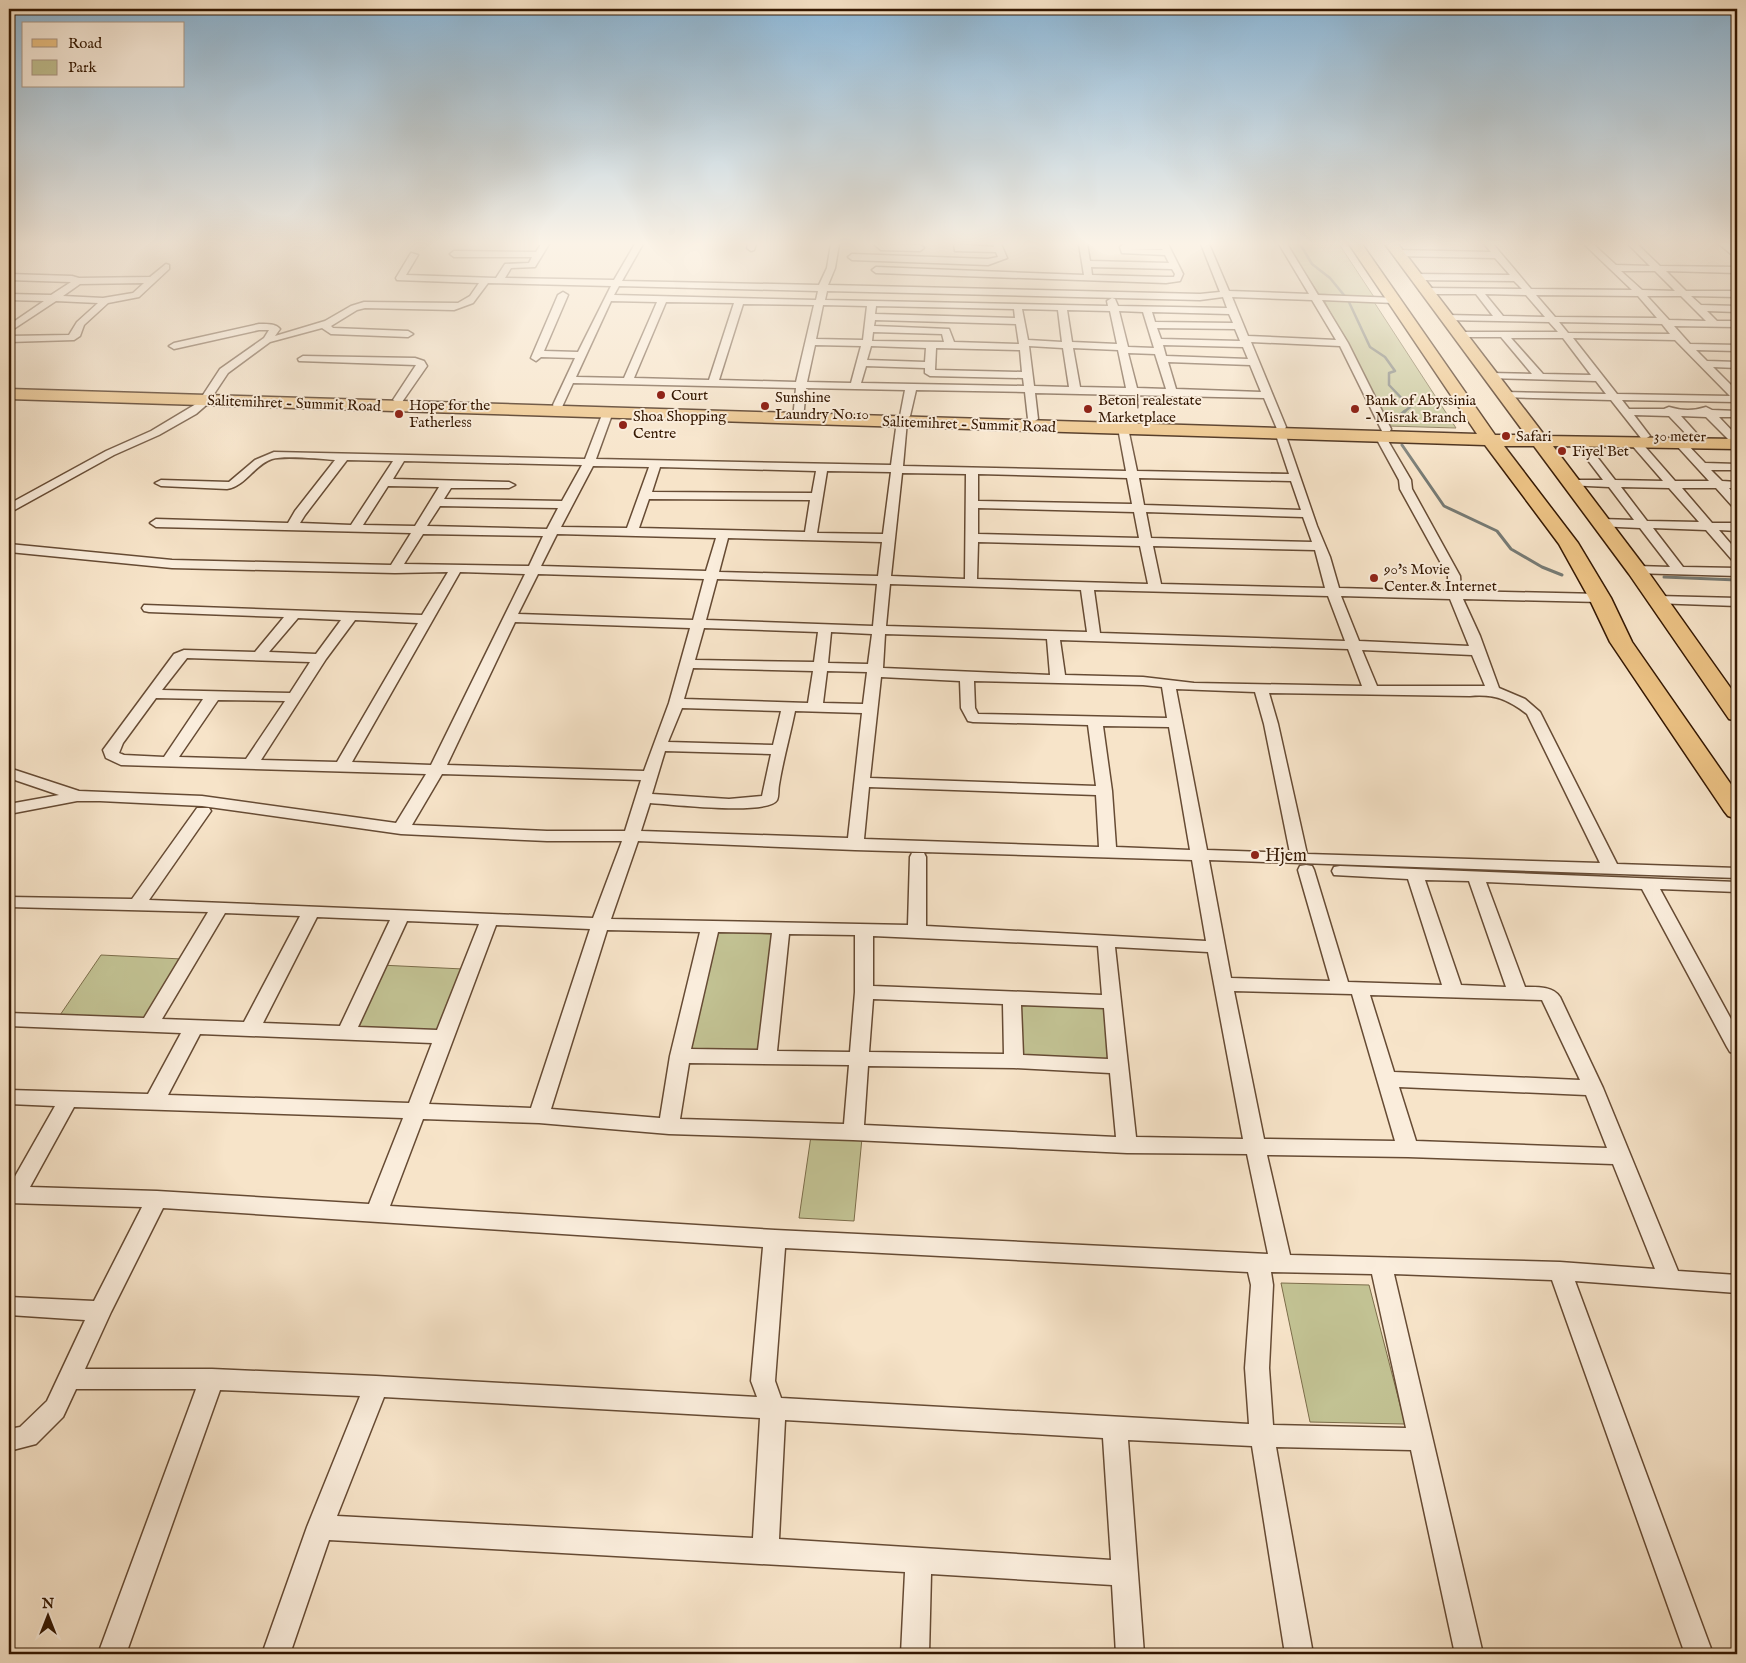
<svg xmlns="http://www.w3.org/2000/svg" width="1746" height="1663" font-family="'IM FELL English',serif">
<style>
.green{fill:#c2c293;stroke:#7c6d4a}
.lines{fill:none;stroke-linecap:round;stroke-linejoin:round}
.stream-far1{stroke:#767a74;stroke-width:2.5}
.stream{stroke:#767a74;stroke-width:3}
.minor-casing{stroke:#664b34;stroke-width:3}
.primary-casing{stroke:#351802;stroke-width:3}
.minor{fill:#faeddc;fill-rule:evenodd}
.primary{fill:#ecc284;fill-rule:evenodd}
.poi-dot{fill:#8f2418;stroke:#faeddc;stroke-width:2}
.labels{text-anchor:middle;stroke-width:4;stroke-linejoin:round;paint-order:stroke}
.far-poi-label{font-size:15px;fill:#351802;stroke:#faeddc;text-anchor:start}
.far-street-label{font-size:15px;fill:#351802;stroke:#faeddc}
.poi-label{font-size:18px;fill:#351802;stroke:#faeddc;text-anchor:start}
</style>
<rect width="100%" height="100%" fill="#f7e4c9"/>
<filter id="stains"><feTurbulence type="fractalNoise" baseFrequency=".004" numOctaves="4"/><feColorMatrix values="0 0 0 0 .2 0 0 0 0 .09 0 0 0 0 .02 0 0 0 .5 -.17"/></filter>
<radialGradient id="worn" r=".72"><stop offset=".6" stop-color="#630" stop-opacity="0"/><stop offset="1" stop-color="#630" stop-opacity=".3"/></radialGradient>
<!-- green -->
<g class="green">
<polygon points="1286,244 1339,244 1374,297 1319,294"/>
<polygon points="1324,300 1374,302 1456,428 1388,426"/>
<polygon points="713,932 777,934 760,1051 686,1048"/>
<polygon points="101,955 182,959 143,1022 58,1018"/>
<polygon points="380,965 463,969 437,1033 350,1029"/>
<polygon points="1017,1000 1108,1003 1113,1059 1019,1055"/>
<polygon points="811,1136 862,1138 854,1221 799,1218"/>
<polygon points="1281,1283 1369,1285 1405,1424 1310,1422"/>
</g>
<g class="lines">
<!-- stream-far1 -->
<polyline class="stream-far1" points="1300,244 1312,264 1330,278 1348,300 1370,347 1385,357 1395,371 1389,373 1389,385 1410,407 1404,412"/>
<!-- stream -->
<g class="stream">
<polyline points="1392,422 1405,411"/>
<polyline points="1402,445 1444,506 1497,531 1511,549 1542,567 1562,575"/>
<polyline points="1664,577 1737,580"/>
</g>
<defs>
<g id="minor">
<path d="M 541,244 L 549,244 L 535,267 L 511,268 L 505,278 L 614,280 L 635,244 L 643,244 L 622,281 L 819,285 L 827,268 L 831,244 L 839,244 L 835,268 L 828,285 L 1200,294 L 1220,292 L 1201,244 L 1209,244 L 1229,291 L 1309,294 L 1279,244 L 1287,244 L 1318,295 L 1397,298 L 1397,302 L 1394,303 L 1322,300 L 1348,343 L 1391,429 L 1390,431 L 1382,431 L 1381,429 L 1340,346 L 1251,342 L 1286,427 L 1284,430 L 1317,526 L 1330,557 L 1339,588 L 1448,591 L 1448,576 L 1400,489 L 1399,480 L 1375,436 L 1376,434 L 1384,434 L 1411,480 L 1412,489 L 1460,576 L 1461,591 L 1600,594 L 1607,598 L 1600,602 L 1463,599 L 1480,636 L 1499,688 L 1525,699 L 1540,712 L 1617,864 L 1737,868 L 1737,878 L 1209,860 L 1231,978 L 1330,981 L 1298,870 L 1300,866 L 1306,865 L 1312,866 L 1314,870 L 1348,982 L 1442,985 L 1408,879 L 1334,875 L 1332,871 L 1334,867 L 1340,866 L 1737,882 L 1737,892 L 1660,889 L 1737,1030 L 1737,1054 L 1730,1052 L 1727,1047 L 1642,889 L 1486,882 L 1525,987 C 1537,987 1553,986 1560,997 L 1603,1088 L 1678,1271 L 1737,1275 L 1737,1293 L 1575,1281 L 1713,1654 L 1685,1654 L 1552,1280 L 1394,1274 L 1483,1654 L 1455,1654 L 1411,1450 L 1276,1447 L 1313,1654 L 1285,1654 L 1252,1446 L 1128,1440 L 1144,1654 L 1116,1654 L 1112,1585 L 931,1574 L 929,1654 L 901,1654 L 905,1572 L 329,1540 L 290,1654 L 262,1654 L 307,1527 L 360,1396 L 220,1390 L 126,1654 L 98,1654 L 196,1389 L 76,1389 L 63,1417 L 36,1444 L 9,1451 L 9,1429 L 20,1427 L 47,1401 L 85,1320 L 9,1315 L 9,1297 L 94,1301 L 142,1207 L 9,1203 L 9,1187 L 55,1106 L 9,1104 L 9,1090 L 148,1094 L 181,1033 L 9,1026 L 9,1013 L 144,1018 L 208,912 L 9,907 L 9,897 L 132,899 L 197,808 L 209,808 L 211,811 L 149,900 L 593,918 L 622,841 L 547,841 L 401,834 L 202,806 L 100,801 L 77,801 L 9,814 L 9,804 L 59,795 L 9,778 L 9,768 L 79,791 L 202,796 L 396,823 L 426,774 L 121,765 L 106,758 L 103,750 L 174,654 L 184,650 L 255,652 L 284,617 L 149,612 L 144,611 L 142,608 L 144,605 L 422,615 L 448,572 L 395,573 L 172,568 L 9,552 L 9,544 L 172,560 L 391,565 L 411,533 L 156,527 L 150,523 L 156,519 L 288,523 L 295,511 L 335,460 C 321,459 284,455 272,459 C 254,465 246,486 227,489 L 161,486 L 155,483 L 161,480 L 229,482 L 255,460 L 274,452 L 585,459 L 603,412 L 608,409 L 613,412 L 596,459 L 891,465 L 897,421 L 901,418 L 900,416 L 905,390 L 806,388 L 803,419 L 798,422 L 793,419 L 796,388 L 573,383 L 562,407 L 554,407 L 553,405 L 575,358 L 541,357 L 536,361 L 531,358 L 558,295 L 563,292 L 568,295 L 544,351 L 578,352 L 611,286 L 488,283 L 473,303 L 454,310 L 365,308 L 357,310 L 331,326 L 333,328 L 408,331 L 413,334 L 408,337 L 331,334 L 322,328 L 270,342 L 228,373 L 212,397 L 208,398 L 203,395 L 220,369 L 264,338 L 269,330 L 259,330 L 174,349 L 169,346 L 174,343 L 259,324 C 266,324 275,323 280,329 L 275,336 L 325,321 L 351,306 L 364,302 L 458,303 L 470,296 L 479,283 L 397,280 L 396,278 L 411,253 L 418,255 L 406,275 L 496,278 L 505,264 L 529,263 L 532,257 L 454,257 L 450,254 L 454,251 L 536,252 ZM 619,286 L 818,291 L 816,300 L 614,295 ZM 827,291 L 1200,300 L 1223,297 L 1227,308 L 1118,306 L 1115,299 L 1112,298 L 1107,301 L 1108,306 L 825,300 ZM 1232,297 L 1312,300 L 1336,340 L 1248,336 ZM 611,301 L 657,302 L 624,378 L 576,377 ZM 666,302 L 734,303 L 709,380 L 634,378 ZM 743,304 L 814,305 L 796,382 L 719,380 ZM 823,305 L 867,306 L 863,340 L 816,339 ZM 876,306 L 1014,309 L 1015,318 L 875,314 ZM 1022,309 L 1058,310 L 1062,342 L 1028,340 ZM 1067,310 L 1110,311 L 1117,344 L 1072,342 ZM 1119,311 L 1143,312 L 1154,348 L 1128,347 ZM 1152,312 L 1229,314 L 1233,323 L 1155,322 ZM 875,320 L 1016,324 L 1019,344 L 954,342 L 949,329 L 874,326 ZM 1157,328 L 1235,329 L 1240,341 L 1161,339 ZM 873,332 L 942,334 L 944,342 L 872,341 ZM 815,345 L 861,346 L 851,383 L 807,382 ZM 1163,345 L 1243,347 L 1248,359 L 1166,356 ZM 871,346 L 926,348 L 925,362 L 867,360 ZM 1029,346 L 1063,348 L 1069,387 L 1034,386 ZM 936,348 L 1020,350 L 1022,372 L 935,370 ZM 1073,348 L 1118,350 L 1126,388 L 1080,387 ZM 1128,353 L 1155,354 L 1166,389 L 1137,388 ZM 1168,362 L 1250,365 L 1261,392 L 1176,389 ZM 866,366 L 925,368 L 925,373 L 930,376 L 1023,378 L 1024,386 L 861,383 ZM 916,390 L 1025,392 L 1028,419 L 1033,422 L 1038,419 L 1035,393 L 1264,398 L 1277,429 L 1275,432 L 1289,474 L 1137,471 L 1128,428 L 1123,425 L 1118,428 L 1126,471 L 903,466 L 907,421 L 906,419 L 910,416 ZM 347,460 L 393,461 L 351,525 L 300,523 L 305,515 ZM 404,461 L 582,465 L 562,501 L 444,499 L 451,488 L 509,488 L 515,485 L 509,482 L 393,479 ZM 593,466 L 649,467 L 627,528 L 561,527 ZM 660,467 L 816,471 L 812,493 L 652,492 ZM 827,471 L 891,472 L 883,534 L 817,533 ZM 902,473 L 966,474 L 965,579 L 891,576 ZM 978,474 L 1127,478 L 1132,504 L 978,501 ZM 1139,478 L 1291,481 L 1301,510 L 1144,505 ZM 388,486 L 439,487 L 415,526 L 363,525 ZM 649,499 L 810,500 L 805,532 L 639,528 ZM 440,506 L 558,508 L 547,529 L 427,526 ZM 978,508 L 1134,512 L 1139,538 L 978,534 ZM 1146,512 L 1303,517 L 1312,542 L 1151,538 ZM 423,534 L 543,536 L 529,566 L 404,564 ZM 557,534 L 716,538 L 706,571 L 541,566 ZM 728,538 L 882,542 L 878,576 L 719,572 ZM 978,542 L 1140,546 L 1148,584 L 977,579 ZM 1153,546 L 1315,550 L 1325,588 L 1161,584 ZM 460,572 L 525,574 L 431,765 L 352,762 ZM 538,574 L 704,579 L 693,620 L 518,614 ZM 717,579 L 877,584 L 873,626 L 706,620 ZM 890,584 L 1081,590 L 1087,632 L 886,626 ZM 1094,590 L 1328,596 L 1345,641 L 1100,633 ZM 1341,596 L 1450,599 L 1469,646 L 1359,641 ZM 298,618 L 341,620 L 316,654 L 269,652 ZM 355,620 L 418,623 L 337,762 L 261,760 L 326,659 ZM 515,622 L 690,628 L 669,703 L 644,771 L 447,765 ZM 704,628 L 818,632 L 814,662 L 695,660 ZM 831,632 L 872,634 L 868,664 L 828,663 ZM 885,634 L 1047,639 L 1050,675 L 883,668 ZM 1060,640 L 1348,649 L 1362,686 L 1194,683 L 1143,677 L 1065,675 ZM 1362,650 L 1472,655 L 1485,686 L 1377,686 ZM 187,658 L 310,662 L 290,693 L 162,690 ZM 693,668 L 813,671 L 808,703 L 684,699 ZM 827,671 L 867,672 L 863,704 L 823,703 ZM 881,677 L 960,681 L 961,708 L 968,721 L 973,722 L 1088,725 L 1096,786 L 870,778 ZM 974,681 L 1143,685 L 1162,687 L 1167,718 L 978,714 L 975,708 ZM 1176,689 L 1255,692 L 1264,724 L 1290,853 L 1207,850 ZM 1269,693 L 1470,696 C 1495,694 1507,699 1527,714 L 1600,863 L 1307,854 L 1278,724 ZM 156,698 L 203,699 L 164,757 L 124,755 L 119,753 L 123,743 ZM 218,700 L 285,701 L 246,759 L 179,757 ZM 682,708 L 781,711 L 773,745 L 668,742 ZM 795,711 L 862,713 L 848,838 L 641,831 L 650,803 C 669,804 768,816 777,800 C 779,796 778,790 779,785 C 783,760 790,736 795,711 ZM 1103,726 L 1169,727 L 1190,850 L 1116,847 L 1112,791 ZM 665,751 L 771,754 L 762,796 L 729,799 L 652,794 ZM 442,774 L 641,780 L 625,831 L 547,831 L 412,825 ZM 869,787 L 1096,795 L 1099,847 L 864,839 ZM 638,841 L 855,850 L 1192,860 L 1206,941 L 926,926 L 926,857 L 924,853 L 912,853 L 910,857 L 908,925 L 611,919 ZM 1425,880 L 1469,881 L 1506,987 L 1461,985 ZM 225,913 L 300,916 L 244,1022 L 162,1019 ZM 317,917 L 390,920 L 340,1026 L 263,1023 ZM 407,921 L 479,924 L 437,1030 L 358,1027 ZM 496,925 L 590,929 L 531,1108 L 429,1104 ZM 607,930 L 700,932 L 670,1056 L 660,1118 L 551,1109 ZM 718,932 L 772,933 L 758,1050 L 691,1049 ZM 789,934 L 855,935 L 855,992 L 850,1052 L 777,1051 ZM 873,936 L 1098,946 L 1102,995 L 873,986 ZM 1115,947 L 1208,952 L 1243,1139 L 1136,1137 ZM 1234,991 L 1352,994 L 1395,1141 L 1264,1139 ZM 1370,995 L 1542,1000 L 1580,1080 L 1394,1072 ZM 873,999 L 1003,1004 L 1004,1054 L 869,1052 ZM 1021,1005 L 1104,1008 L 1108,1059 L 1023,1055 ZM 200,1034 L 432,1043 L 409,1103 L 168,1095 ZM 689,1063 L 849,1065 L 844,1124 L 680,1119 ZM 868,1066 L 1014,1068 L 1110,1073 L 1116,1137 L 864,1125 ZM 1399,1087 L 1586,1095 L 1607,1148 L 1416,1141 ZM 74,1107 L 403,1118 L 369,1204 L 157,1191 L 30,1187 ZM 423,1119 L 539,1123 L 669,1134 L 853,1140 L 1127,1153 L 1247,1154 L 1268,1254 L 775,1230 L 390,1206 ZM 1267,1155 L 1408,1157 L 1613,1164 L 1655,1269 L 1560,1262 L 1290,1255 ZM 163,1208 L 763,1247 L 751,1381 L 757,1397 L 376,1376 L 212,1369 L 85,1369 L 111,1312 ZM 785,1248 L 1248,1272 L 1251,1285 L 1245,1368 L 1249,1424 L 781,1398 L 775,1381 ZM 1271,1272 L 1372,1274 L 1406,1428 L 1273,1425 L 1269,1368 L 1273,1285 ZM 384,1397 L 760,1418 L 753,1538 L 337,1516 ZM 785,1420 L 1103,1438 L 1111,1560 L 779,1539 Z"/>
<polygon points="748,244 756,244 754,250 751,251 747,248"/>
<polygon points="874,244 920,245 924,248 920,251 881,250"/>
<polygon points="954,244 994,247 993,244 1001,244 1007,258 988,265 852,260 848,257 852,254 988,259 998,257 996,252 955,251"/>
<path d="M 1079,244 L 1087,244 L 1090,261 L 1169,263 L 1165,255 L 1122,253 L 1120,247 L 1124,244 L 1168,244 L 1183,274 L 1180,281 L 1166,283 L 876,273 L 872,270 L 876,267 L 1084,275 ZM 1129,249 L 1162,249 L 1163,250 ZM 1091,267 L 1172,269 L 1175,274 L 1174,277 L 1166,277 L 1092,275 Z"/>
<path d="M 1484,244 L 1493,244 L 1531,289 L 1632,290 L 1584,244 L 1593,244 L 1616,265 L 1650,266 L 1628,244 L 1637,244 L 1660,266 L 1737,267 L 1737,273 L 1666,271 L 1686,291 L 1737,291 L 1737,297 L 1691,296 L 1701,305 L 1737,306 L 1737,312 L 1707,311 L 1717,321 L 1737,321 L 1737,327 L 1674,326 L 1690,344 L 1737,345 L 1737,351 L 1696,350 L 1707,361 L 1737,362 L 1737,368 L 1713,367 L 1737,391 L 1737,402 L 1622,400 L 1629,409 L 1664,409 L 1669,407 C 1682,411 1694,411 1706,407 L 1712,410 L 1737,411 L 1737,417 L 1719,417 L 1736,435 L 1736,439 L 1728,439 L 1706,417 L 1681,416 L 1699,436 L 1694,439 L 1690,438 L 1669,416 L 1634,415 L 1650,436 L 1645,439 L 1641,438 L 1611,400 L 1500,397 L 1499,395 L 1500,393 L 1504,392 L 1606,394 L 1596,381 L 1486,378 L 1486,374 L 1490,373 L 1532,374 L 1501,337 L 1460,337 L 1455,334 L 1457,332 L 1558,332 L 1549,322 L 1444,320 L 1442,318 L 1447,315 L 1493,316 L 1476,294 L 1425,294 L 1420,291 L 1425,288 L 1522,289 L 1514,281 L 1415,280 L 1411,277 L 1415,274 L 1510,275 L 1495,258 L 1397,256 L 1393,253 L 1397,250 L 1491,252 ZM 1621,271 L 1655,271 L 1675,291 L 1642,290 ZM 1485,294 L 1526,295 L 1545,317 L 1503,316 ZM 1536,295 L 1638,296 L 1657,318 L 1555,317 ZM 1647,296 L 1681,296 L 1706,321 L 1669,320 ZM 1559,322 L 1662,324 L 1670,334 L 1568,333 ZM 1511,338 L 1563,338 L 1591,375 L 1543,374 ZM 1573,338 L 1675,340 L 1730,396 L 1617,394 Z"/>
<polygon points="1719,244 1729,244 1737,252 1737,259"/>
<path d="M 166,264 L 169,265 L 169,269 L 139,297 L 108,303 L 84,325 L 80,336 L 74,340 L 9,342 L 9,336 L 69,335 L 77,322 L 98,303 L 56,301 L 9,332 L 9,325 L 44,301 L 9,300 L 9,294 L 51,295 L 71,282 L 9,280 L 9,274 L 72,276 L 79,278 L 150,277 ZM 144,283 L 133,293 L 103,298 L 63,296 L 80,284 Z"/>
<polygon points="303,356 415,358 424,361 427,366 402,402 398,403 393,400 416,365 299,361 298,359"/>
<polygon points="206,398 211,401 196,414 159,435 114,455 9,513 9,504 106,451 151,431"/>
<path d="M 1580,439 L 1584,440 L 1615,480 L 1663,481 L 1630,443 L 1636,440 L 1640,441 L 1675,481 L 1709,481 L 1677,446 L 1675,444 L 1677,442 L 1685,442 L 1705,463 L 1737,464 L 1737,470 L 1711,470 L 1722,481 L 1737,482 L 1737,488 L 1729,488 L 1737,497 L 1737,507 L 1733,507 L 1716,488 L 1682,488 L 1712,523 L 1737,523 L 1737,531 L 1719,530 L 1737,551 L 1737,562 L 1733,561 L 1706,530 L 1653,528 L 1683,567 L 1737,568 L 1737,576 L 1632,573 L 1631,570 L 1632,567 L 1637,566 L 1670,567 L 1640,528 L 1597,526 L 1595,523 L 1597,520 L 1601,519 L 1634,520 L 1609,487 L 1566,485 L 1564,483 L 1566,481 L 1570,480 L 1603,480 L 1574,442 ZM 1621,487 L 1669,488 L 1699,522 L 1647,521 Z"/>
<polygon points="1658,596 1737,598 1737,606 1653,603 1651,600 1653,597"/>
</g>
<polygon id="primary" points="1349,244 1362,244 1495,435 1526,435 1385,244 1398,244 1545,436 1737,439 1737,449 1553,446 1644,566 1737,697 1737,721 1729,719 1629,574 1534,446 1504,446 1578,543 1611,598 1632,642 1737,793 1737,819 1728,816 1724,811 1610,642 1589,598 1559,544 1485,445 9,399 9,389 1477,434"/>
</defs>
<!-- minor casing -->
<use href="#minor" class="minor-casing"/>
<!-- primary casing -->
<use href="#primary" class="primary-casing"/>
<!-- minor -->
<use href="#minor" class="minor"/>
<!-- primary -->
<use href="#primary" class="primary"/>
</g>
<!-- sky -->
<linearGradient id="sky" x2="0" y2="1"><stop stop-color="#8bb7d8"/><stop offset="0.51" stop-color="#fbf3e7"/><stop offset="1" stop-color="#fbf3e7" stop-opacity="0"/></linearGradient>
<rect width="1746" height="477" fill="url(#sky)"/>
<!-- markers -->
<g class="poi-dot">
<circle cx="661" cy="395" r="5"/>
<circle cx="765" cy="406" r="5"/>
<circle cx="1088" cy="409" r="5"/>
<circle cx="1355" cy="409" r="5"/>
<circle cx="399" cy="414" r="5"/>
<circle cx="623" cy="425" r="5"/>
<circle cx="1506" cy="436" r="5"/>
<circle cx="1562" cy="451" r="5"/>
<circle cx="1374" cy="578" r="5"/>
<circle cx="1255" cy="855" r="5"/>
</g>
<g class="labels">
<!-- far-poi labels -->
<g class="far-poi-label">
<text x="671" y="400">Court</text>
<text x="775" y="402">Sunshine<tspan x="775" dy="17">Laundry No.10</tspan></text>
<text x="1098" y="405">Beton| realestate<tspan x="1098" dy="17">Marketplace</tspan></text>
<text x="1365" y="405">Bank of Abyssinia<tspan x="1365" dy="17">- Misrak Branch</tspan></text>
<text x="409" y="410">Hope for the<tspan x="409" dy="17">Fatherless</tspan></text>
<text x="633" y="421">Shoa Shopping<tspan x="633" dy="17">Centre</tspan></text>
<text x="1516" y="441">Safari</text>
<text x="1572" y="456">Fiyel Bet</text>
<text x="1384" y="574">90's Movie<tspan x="1384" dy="17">Center &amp; Internet</tspan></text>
</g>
<!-- far-street labels -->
<g class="far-street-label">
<text transform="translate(294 403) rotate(2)" y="5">Salitemihret - Summit Road</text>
<text transform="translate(969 424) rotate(2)" y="5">Salitemihret - Summit Road</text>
<text transform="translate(1680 436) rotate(1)" y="5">30 meter</text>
</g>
<!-- poi labels -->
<g class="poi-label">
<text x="1265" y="861">Hjem</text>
</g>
</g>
<!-- margin -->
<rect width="1746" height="1663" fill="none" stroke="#f7e4c9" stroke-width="30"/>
<rect x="10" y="10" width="1726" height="1643" fill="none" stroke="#351802" stroke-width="2.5"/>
<rect x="15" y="15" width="1716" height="1633" fill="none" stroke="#351802"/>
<!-- legend -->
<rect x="22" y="22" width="162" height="65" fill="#faeddc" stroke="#ab9885"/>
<rect x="32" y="39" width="25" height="8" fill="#ecc284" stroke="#ab9885"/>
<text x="68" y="48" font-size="15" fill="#351802">Road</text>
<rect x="32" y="60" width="25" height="15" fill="#c2c293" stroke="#ab9885"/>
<text x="68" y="72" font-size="15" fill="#351802">Park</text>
<!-- north arrow -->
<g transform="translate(48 1616)" stroke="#faeddc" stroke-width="4" paint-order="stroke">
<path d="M0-4L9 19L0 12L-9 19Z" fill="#351802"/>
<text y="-8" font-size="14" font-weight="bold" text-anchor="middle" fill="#351802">N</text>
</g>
<rect width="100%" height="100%" filter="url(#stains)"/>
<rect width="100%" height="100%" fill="url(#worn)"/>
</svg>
